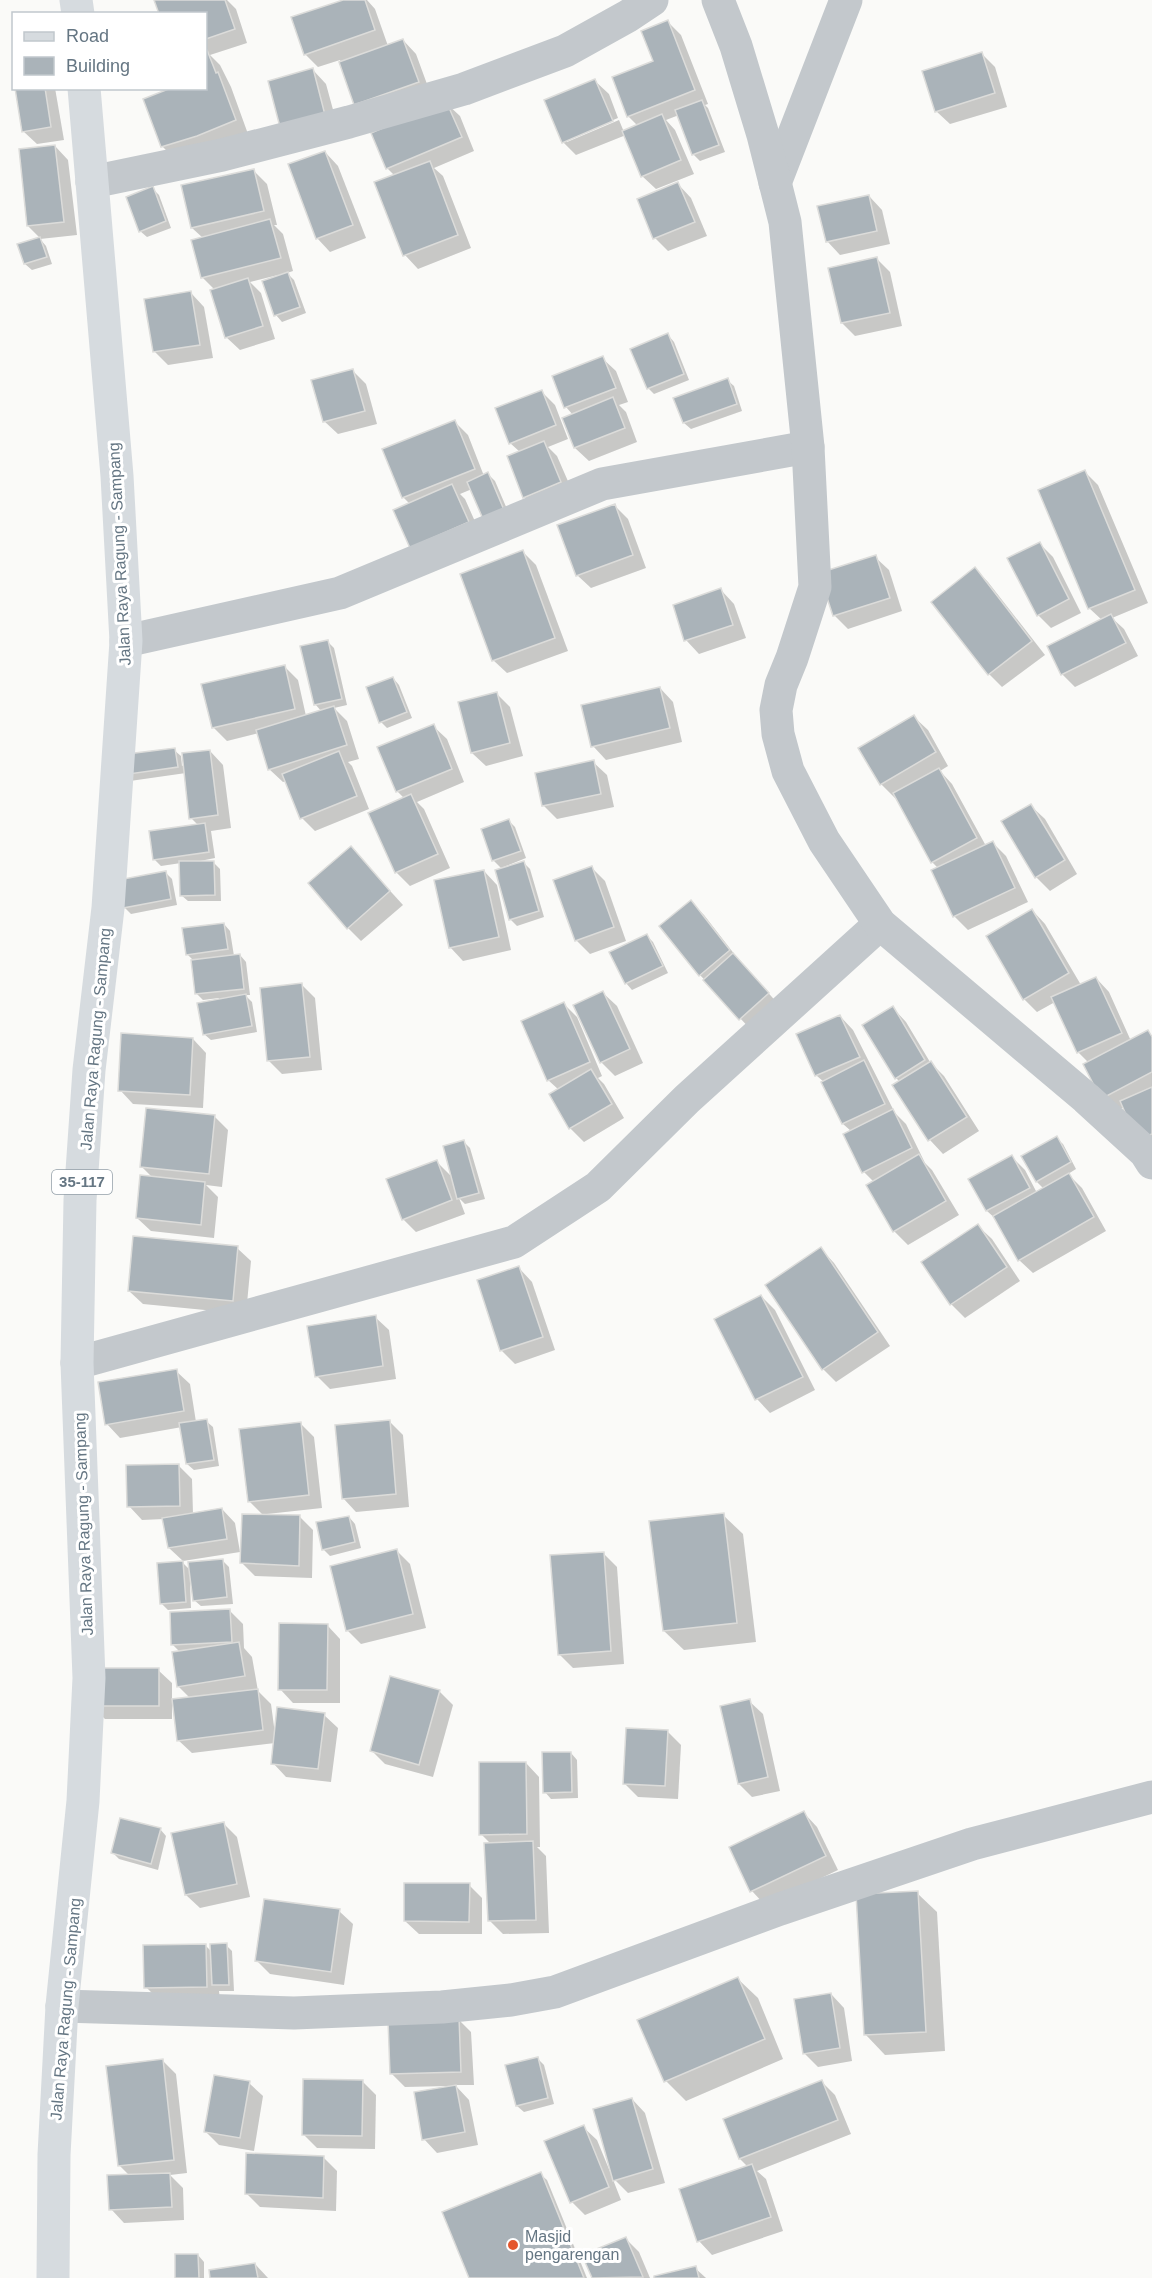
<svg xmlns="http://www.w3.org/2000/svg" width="1152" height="2278" font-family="Helvetica,sans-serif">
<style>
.shadow{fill:#0003}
.building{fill:#aab3b9;stroke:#dcdcda;stroke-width:1.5}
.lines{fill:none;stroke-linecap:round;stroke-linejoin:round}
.minor{stroke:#c3c8cc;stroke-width:33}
.tertiary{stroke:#c3c8cc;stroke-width:33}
.primary{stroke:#d6dbdf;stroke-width:33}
.poi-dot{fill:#e4572e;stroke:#fff;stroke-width:2}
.labels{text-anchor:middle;stroke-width:6;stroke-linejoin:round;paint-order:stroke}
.shield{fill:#fff;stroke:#939fa8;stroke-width:1.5}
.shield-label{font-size:15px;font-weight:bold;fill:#657683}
.street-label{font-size:16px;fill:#657683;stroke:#fff}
.poi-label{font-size:16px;fill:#657683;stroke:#fff;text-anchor:start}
</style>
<rect width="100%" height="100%" fill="#fafaf8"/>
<!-- shadow -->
<g class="shadow">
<polygon points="156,0 227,0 236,9 247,43 210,55 220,65 231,87 248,134 176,160 162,146 206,88 206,14"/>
<polygon points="348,0 367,0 375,9 388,46 403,40 416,54 431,95 356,104 340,60 318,67 305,54"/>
<polygon points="668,22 681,35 708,104 705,105 708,108 725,152 700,161 693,154 679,115 666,120 675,130 694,174 656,189 642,176 626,135 576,155 563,142 595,81 609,94 618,118 567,139 567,142 619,120 624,132 638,126 628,116 655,62"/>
<polygon points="982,54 995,67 1007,107 950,124 936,111"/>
<polygon points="313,70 326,84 338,128 295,140"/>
<polygon points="16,88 55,88 64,140 37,144 23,131"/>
<polygon points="446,103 460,116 474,151 434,168 443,176 471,248 418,269 405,255 395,176 387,168"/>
<polygon points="55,146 68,160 77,235 40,239 46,246 52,264 32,270 25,264 19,245 41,239 28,226"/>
<polygon points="325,152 338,166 366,238 330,252 317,238"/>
<polygon points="253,170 267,184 277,225 274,225 283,234 293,271 287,273 294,280 306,313 282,322 276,315 278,275 250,282 261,293 275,339 240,350 226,337 215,290 202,277 203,238 192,228"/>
<polygon points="678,184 691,198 707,236 668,251 655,238"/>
<polygon points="152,188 159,195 171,228 147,237 140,231"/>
<polygon points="869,196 882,210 890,244 840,255 827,241"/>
<polygon points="877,259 890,272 902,326 855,336 842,323"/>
<polygon points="191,293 204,307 213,358 168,365 155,352"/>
<polygon points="668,335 674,342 689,380 654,394 648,388"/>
<polygon points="602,358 616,371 628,402 619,405 626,412 637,442 589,461 575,448 563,418 573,415 566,407 554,377"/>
<polygon points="352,370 366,384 377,424 338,434 324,421"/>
<polygon points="727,380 734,386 742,411 691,429 684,423 675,399"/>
<polygon points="542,392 555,405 568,439 548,447 557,456 574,495 538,511 525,497 520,452 510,443"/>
<polygon points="455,422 468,435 484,476 488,474 495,481 510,516 472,489 460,494 465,499 481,535 410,504 403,497"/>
<polygon points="1085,472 1098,485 1148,603 1112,618 1124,629 1138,656 1075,687 1062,674 1102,620 1089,608"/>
<polygon points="614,505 628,519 646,568 591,588 577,575"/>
<polygon points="1039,543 1053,557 1081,613 1051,628 1038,615"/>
<polygon points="523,552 536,565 568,651 507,673 493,660"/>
<polygon points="875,557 889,570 902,611 848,629 834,615"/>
<polygon points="975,569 988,582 1045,655 1002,687 989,674"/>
<polygon points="721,590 734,604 746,638 699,654 686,640"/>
<polygon points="328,642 334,648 347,705 334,708 347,721 359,759 348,762 352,766 369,809 315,831 302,818 287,781 283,782 269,769 259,733 227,741 213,727 284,666 298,680 306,716 322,712 315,704"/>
<polygon points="393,678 399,685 412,718 387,728 381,722"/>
<polygon points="660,688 673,702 682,742 606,760 593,746"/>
<polygon points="497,694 510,707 523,756 486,766 472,753"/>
<polygon points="914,717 928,730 948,766 940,771 952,784 986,846 993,843 1006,856 1028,902 968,930 954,916 933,871 938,868 932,862 897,796 895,798 881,784"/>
<polygon points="433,726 447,739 464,782 417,802 424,809 450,868 410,886 396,872 404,798 397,791"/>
<polygon points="174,750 181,756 182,766 210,751 223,765 231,828 211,831 215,858 200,861 200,863 213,862 220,869 221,901 188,901 181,895 181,863 161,866 155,860 151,833 199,826 191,818 186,773 130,781 124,774"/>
<polygon points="593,762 607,775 614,807 557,819 543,805"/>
<polygon points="1031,806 1045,819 1077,874 1050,891 1036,877 1003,822"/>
<polygon points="509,821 515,827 526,858 501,868 494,861 483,830"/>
<polygon points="351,848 403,905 361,941 348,928"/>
<polygon points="524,863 530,869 544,917 517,926 510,919"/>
<polygon points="592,868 605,881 626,941 590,954 576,940"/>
<polygon points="484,871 497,885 511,950 463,961 450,947"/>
<polygon points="166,873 172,879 177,905 131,914 124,907"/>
<polygon points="691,902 704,915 742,964 781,1007 753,1032 700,975"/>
<polygon points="1032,910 1045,924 1081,985 1096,978 1109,992 1131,1041 1148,1032 1152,1036 1152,1153 1124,1107 1116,1111 1089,1063 1078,1052 1055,1002 1037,1012 1024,999"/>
<polygon points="224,924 230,931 234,956 240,955 246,962 250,995 245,995 252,1002 257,1032 211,1040 204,1034 219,998 203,1000 196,993 192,959 187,954"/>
<polygon points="647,936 653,942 668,973 632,990 626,983"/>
<polygon points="302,985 315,998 322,1070 282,1074 269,1061"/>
<polygon points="603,993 617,1006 643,1063 615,1076 601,1062"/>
<polygon points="564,1004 577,1017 602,1076 598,1078 604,1084 624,1118 584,1142 570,1128 551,1095 559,1090 548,1080"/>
<polygon points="893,1008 906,1022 930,1062 944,1076 979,1131 943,1154 930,1140 894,1086 900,1082 896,1078"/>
<polygon points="840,1016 853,1030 895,1113 906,1124 925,1163 932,1170 959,1215 908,1245 894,1231 868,1186 874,1182 864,1172 851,1131 843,1124 824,1082 817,1076 798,1035"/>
<polygon points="193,1039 206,1053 203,1108 133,1104 120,1090"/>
<polygon points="214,1116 228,1130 222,1187 206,1185 218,1197 214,1238 151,1231 137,1218 153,1178 141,1166"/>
<polygon points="1056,1138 1063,1144 1076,1169 1068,1174 1082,1188 1106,1231 1033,1273 1019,1260 998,1221 987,1211 970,1179 1012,1157 1025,1170 1037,1193 1044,1189 1037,1182 1023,1157"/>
<polygon points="464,1142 470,1148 485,1199 465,1204 459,1198 465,1214 416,1232 403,1219 437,1162 453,1178"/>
<polygon points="978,1226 992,1239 1020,1281 965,1318 951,1304 923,1262"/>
<polygon points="237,1248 251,1261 246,1314 143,1304 129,1291"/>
<polygon points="821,1249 834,1263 890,1346 836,1382 823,1369"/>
<polygon points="519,1268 532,1282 555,1350 515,1364 501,1350"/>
<polygon points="761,1296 775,1310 815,1390 770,1413 757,1399 716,1319"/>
<polygon points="375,1317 389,1330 396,1379 330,1389 317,1376"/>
<polygon points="176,1371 190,1384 196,1422 206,1421 213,1427 219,1466 194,1470 187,1464 182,1427 120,1438 107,1424"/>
<polygon points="390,1422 403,1435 409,1507 356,1512 343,1498"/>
<polygon points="301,1424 314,1437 322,1508 267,1514 267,1516 300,1517 313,1530 312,1578 255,1576 242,1563 264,1516 249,1501"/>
<polygon points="178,1465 192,1479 193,1514 222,1509 235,1523 240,1552 183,1561 169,1548 164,1519 142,1520 129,1506"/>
<polygon points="723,1515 743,1534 756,1642 684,1650 664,1631"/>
<polygon points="349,1517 355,1524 361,1548 330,1556 323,1549"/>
<polygon points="397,1551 410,1564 426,1628 361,1644 348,1631"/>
<polygon points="603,1553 617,1567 624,1664 573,1668 559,1654"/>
<polygon points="222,1560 229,1567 233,1604 201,1606 194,1600 192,1583 190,1583 191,1608 168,1610 161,1603 182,1562 191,1571"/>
<polygon points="229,1610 243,1624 244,1648 252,1657 258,1691 271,1704 275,1734 324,1715 338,1728 331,1782 286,1777 273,1763 275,1743 192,1753 178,1740 174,1705 172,1705 172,1719 105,1719 92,1706 158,1670 172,1683 172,1701 190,1698 178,1686 180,1652 173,1645"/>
<polygon points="327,1625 340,1639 340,1703 293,1703 280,1689"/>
<polygon points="439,1691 453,1705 433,1777 385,1764 371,1750"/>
<polygon points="749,1701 763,1714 780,1791 752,1797 739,1784"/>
<polygon points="668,1732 681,1745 678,1799 638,1797 624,1783"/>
<polygon points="571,1753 577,1760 578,1798 551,1799 545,1792"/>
<polygon points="526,1763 539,1777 540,1847 537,1847 546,1856 549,1933 503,1934 490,1921 491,1844 481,1834"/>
<polygon points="804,1813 817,1827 838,1870 765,1905 752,1891"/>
<polygon points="224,1824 237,1837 250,1897 200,1908 186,1895"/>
<polygon points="160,1829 166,1836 158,1870 119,1859 113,1853"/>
<polygon points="469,1885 482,1898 482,1934 419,1934 405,1921"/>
<polygon points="917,1893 937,1912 945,2051 885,2055 866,2035"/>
<polygon points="339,1911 353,1924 344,1985 270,1974 257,1961"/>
<polygon points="226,1945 232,1951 234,1991 219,1991 220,2000 159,2000 146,1987 206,1946 212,1952"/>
<polygon points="738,1979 758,1998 783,2059 686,2101 666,2081"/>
<polygon points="831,1994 844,2008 852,2061 818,2067 804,2053"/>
<polygon points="458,2019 471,2032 474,2085 455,2085 469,2100 478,2145 437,2153 424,2139 448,2086 405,2087 392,2074"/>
<polygon points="537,2058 544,2065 554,2104 524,2112 517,2106"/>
<polygon points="163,2061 176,2074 187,2173 170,2175 183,2188 184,2220 124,2223 111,2209 129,2175 119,2165"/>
<polygon points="363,2082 376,2095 375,2149 317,2148 304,2135"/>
<polygon points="822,2082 835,2095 851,2134 757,2171 766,2179 783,2231 712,2255 699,2241 748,2167 740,2159 725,2120"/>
<polygon points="249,2083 263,2096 254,2151 219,2145 206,2132"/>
<polygon points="632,2099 645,2113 665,2183 628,2193 612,2177 621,2200 585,2215 572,2202 583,2127 597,2140 611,2174 613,2174"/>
<polygon points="324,2158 337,2171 336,2211 260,2207 246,2193"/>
<polygon points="540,2174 547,2180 587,2278 471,2278"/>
<polygon points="625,2238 639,2252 650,2278 593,2278 584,2256"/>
<polygon points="198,2255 204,2262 204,2278 176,2278"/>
<polygon points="255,2264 268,2278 211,2278"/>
<polygon points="695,2268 706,2278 655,2278"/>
</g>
<!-- building -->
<g class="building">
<polygon points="154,0 225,0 235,29 206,39 206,14 159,14"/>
<polygon points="343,0 365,0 375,30 304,55 291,17"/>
<polygon points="668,20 695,90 627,117 612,77 653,61 641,31"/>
<polygon points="403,39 419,82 354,105 339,62"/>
<polygon points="207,50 216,73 218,72 236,120 197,136 161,147 143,99 171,88 206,88 206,51"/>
<polygon points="982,52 995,93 935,112 922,71"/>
<polygon points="313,68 325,115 280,127 268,81"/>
<polygon points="595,79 613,121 562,143 544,100"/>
<polygon points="15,88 45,88 51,127 22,132"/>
<polygon points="702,100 719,145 692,155 675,110"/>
<polygon points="446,101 462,137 386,169 371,133"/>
<polygon points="662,114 681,160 641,177 622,131"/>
<polygon points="55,145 64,222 27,226 19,149"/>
<polygon points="325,151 353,225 316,239 288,164"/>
<polygon points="430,161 458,235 403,256 374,182"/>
<polygon points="254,169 264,211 191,228 181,185"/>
<polygon points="678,182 695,222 653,239 637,199"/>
<polygon points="153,186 166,221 139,232 126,197"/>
<polygon points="869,195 877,231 826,242 817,206"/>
<polygon points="270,219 281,258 201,278 191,240"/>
<polygon points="40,237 47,257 24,264 17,244"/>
<polygon points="877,257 890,313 841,323 828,268"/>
<polygon points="288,272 300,307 274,316 262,281"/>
<polygon points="248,278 263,326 225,338 210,290"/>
<polygon points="191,291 200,345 153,352 144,299"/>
<polygon points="668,333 684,374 647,389 630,349"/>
<polygon points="603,356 616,388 564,408 552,376"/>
<polygon points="353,369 365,411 323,422 311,380"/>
<polygon points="728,378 737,404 683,423 673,398"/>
<polygon points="542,390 556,425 509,444 495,408"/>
<polygon points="613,397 625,428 574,448 562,418"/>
<polygon points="455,420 475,469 402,498 382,449"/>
<polygon points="544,441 561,482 523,498 507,456"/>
<polygon points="1085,470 1135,590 1088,609 1038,490"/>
<polygon points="488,472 504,510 483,519 467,482"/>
<polygon points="452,484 469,522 410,548 393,510"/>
<polygon points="615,504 633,555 576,576 557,525"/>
<polygon points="1040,542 1069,599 1037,616 1007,558"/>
<polygon points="523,550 555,638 492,661 460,574"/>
<polygon points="876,555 890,598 833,616 819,573"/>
<polygon points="975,567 1032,641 988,675 931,602"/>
<polygon points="721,588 733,625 684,641 673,605"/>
<polygon points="1111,614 1126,643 1061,675 1047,646"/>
<polygon points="328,640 342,699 314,705 300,646"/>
<polygon points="285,665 295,709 212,728 201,684"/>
<polygon points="393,677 407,712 379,723 366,687"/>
<polygon points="660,687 670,728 591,747 581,705"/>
<polygon points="497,692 510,743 471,753 458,702"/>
<polygon points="334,706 347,745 268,770 256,730"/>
<polygon points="914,715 936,752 880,785 858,748"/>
<polygon points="434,724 452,769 396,792 377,747"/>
<polygon points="175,748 178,767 122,775 119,755"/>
<polygon points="210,750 218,815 189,819 182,753"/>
<polygon points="339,751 357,796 300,819 282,774"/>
<polygon points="594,760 601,794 542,806 535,773"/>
<polygon points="939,768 977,838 931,863 893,793"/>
<polygon points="411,794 438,854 395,873 368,813"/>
<polygon points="1031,804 1065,860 1035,878 1001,821"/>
<polygon points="509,819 521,851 492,861 481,829"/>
<polygon points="205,823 209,852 153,860 149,831"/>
<polygon points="993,841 1015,888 953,917 931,870"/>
<polygon points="351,846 390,891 347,929 308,883"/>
<polygon points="179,861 214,861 215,895 180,896"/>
<polygon points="524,861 539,911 509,920 495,870"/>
<polygon points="592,866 614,927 575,941 553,880"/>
<polygon points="484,870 499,937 449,948 434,880"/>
<polygon points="166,871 171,899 123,908 118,880"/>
<polygon points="691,900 730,950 699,976 659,926"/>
<polygon points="1032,909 1069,973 1023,1000 986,936"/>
<polygon points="224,923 228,949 186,955 182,928"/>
<polygon points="647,934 663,966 625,984 609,952"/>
<polygon points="733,953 769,993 739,1020 703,980"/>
<polygon points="240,954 244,989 195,994 191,960"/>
<polygon points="1096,977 1122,1033 1077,1053 1051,997"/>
<polygon points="302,983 310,1057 267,1061 260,988"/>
<polygon points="603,991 630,1049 600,1063 573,1005"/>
<polygon points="246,994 252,1026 203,1035 197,1003"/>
<polygon points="564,1002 590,1062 547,1081 521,1021"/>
<polygon points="893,1006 925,1060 895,1079 862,1025"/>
<polygon points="840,1015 860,1057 815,1076 796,1034"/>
<polygon points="1148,1030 1152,1037 1152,1072 1101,1099 1083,1064"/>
<polygon points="121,1033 193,1038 190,1095 118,1091"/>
<polygon points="864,1060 885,1104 842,1124 821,1082"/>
<polygon points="931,1061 967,1117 928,1141 892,1085"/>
<polygon points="591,1069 612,1104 569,1129 549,1094"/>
<polygon points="1152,1087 1152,1134 1137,1140 1120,1101"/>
<polygon points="146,1108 215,1115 209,1174 140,1167"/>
<polygon points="893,1109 912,1148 862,1173 843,1134"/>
<polygon points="1057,1136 1071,1162 1036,1182 1021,1156"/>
<polygon points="464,1140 479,1193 457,1199 443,1146"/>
<polygon points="919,1154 946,1201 893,1232 866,1185"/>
<polygon points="1012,1155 1030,1188 986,1211 968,1179"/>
<polygon points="437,1160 452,1200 402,1220 386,1179"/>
<polygon points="1069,1173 1094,1217 1018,1261 993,1216"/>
<polygon points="140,1175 205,1182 201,1225 136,1218"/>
<polygon points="978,1224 1007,1267 950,1305 921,1262"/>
<polygon points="133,1236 238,1246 233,1301 128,1291"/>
<polygon points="821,1247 878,1332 822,1370 765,1285"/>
<polygon points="519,1266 543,1337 500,1351 477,1280"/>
<polygon points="761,1295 803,1377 755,1400 714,1319"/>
<polygon points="376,1315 383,1366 315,1377 307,1326"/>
<polygon points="177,1369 184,1411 105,1425 98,1382"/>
<polygon points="207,1419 214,1460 186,1464 179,1423"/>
<polygon points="390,1420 396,1494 342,1499 335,1425"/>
<polygon points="301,1422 309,1495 248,1502 239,1429"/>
<polygon points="179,1464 180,1506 127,1507 126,1465"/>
<polygon points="222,1508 227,1539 168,1548 162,1518"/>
<polygon points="724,1513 737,1623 663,1631 649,1521"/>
<polygon points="242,1514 300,1515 299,1566 240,1563"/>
<polygon points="349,1516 355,1542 322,1550 316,1522"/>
<polygon points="397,1549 413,1614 346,1631 330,1566"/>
<polygon points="604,1552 611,1651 558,1655 550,1555"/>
<polygon points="223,1559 227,1597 193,1601 188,1562"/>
<polygon points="183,1561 186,1602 160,1604 157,1563"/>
<polygon points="230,1609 232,1642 171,1645 170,1612"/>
<polygon points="279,1623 328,1624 327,1690 278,1690"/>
<polygon points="239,1642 245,1676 177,1687 172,1652"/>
<rect x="90" y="1668" width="69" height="38"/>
<polygon points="390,1676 440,1690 419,1765 370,1751"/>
<polygon points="258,1689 263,1730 177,1741 172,1699"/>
<polygon points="750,1699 768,1777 738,1784 720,1706"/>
<polygon points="277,1707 325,1713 318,1769 271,1764"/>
<polygon points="626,1728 668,1730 665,1786 623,1784"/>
<polygon points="542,1752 571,1752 572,1792 543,1793"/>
<polygon points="479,1762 526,1762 527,1834 479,1835"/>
<polygon points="804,1811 826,1856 750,1892 729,1847"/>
<polygon points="120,1818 161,1828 151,1864 111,1853"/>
<polygon points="224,1822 237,1884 185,1895 171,1833"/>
<polygon points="533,1841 536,1920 488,1921 484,1843"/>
<polygon points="404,1883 470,1883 469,1922 404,1921"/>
<polygon points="918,1891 926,2032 864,2035 856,1894"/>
<polygon points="264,1899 340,1909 331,1972 255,1961"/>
<polygon points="227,1943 229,1985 212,1985 210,1944"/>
<polygon points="206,1944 207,1987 144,1988 143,1945"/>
<polygon points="738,1977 765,2039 664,2082 637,2020"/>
<polygon points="831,1993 840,2048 803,2054 794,1999"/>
<polygon points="459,2017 461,2072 390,2074 388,2020"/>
<polygon points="538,2057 548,2098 516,2106 505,2065"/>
<polygon points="163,2059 174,2160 118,2166 106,2066"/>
<polygon points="214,2075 250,2081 240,2138 204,2132"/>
<polygon points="303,2079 363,2080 362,2136 302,2135"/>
<polygon points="822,2080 838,2120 739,2159 723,2119"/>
<polygon points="456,2085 465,2132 422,2140 414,2092"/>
<polygon points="632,2098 653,2169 613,2181 593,2109"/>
<polygon points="584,2125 609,2187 570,2203 544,2141"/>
<polygon points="246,2153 324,2156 323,2198 245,2194"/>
<polygon points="752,2164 771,2217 697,2242 679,2189"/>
<polygon points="541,2172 584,2278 469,2278 442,2212"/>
<polygon points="170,2173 172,2207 109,2210 107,2175"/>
<polygon points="626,2237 643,2277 592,2278 582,2255"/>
<polygon points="175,2254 198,2254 199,2278 175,2278"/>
<polygon points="255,2263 258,2278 210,2278 209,2270"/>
<polygon points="696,2266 699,2278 654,2278 654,2276"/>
</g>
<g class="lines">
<!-- minor -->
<g class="minor">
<polyline points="92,182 222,155 349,122 464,89 565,51 628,16 652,0"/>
<polyline points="775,183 846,0"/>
<polyline points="126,641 340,593 602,484 808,447"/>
<polyline points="77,1363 514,1242 598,1187 687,1099 880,924"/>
<polyline points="62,2006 294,2013 442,2007 511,2000 555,1992 780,1909 972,1844 1152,1797"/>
</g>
<!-- tertiary -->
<polyline class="tertiary" points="718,0 736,46 763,135 785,222 808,447 815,587 792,658 781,685 776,710 778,734 788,771 824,841 880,924 1086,1098 1145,1152 1152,1163"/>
<!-- primary -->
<g class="primary">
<polyline points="76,0 78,14"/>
<polyline points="53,2278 54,2155 62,2006 83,1801 89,1678 77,1363 80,1200 89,1070 108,908 126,641 117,476 84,88"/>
</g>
</g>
<!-- markers -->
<circle class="poi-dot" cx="513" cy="2245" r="6"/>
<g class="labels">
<!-- shield labels -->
<rect class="shield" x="52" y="1170" width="60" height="24" rx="4.5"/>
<g class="shield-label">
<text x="82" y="1187">35-117</text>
</g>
<!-- street labels -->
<g class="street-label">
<text transform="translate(119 554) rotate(-93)" y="6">Jalan Raya Ragung - Sampang</text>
<text transform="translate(95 1039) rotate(-85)" y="6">Jalan Raya Ragung - Sampang</text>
<text transform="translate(83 1524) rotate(-92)" y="6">Jalan Raya Ragung - Sampang</text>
<text transform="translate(65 2009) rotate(-85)" y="6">Jalan Raya Ragung - Sampang</text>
</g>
<!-- poi labels -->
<g class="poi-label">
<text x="525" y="2242">Masjid<tspan x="525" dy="18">pengarengan</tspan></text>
</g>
</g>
<!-- legend -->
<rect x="12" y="12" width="195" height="78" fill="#ffffff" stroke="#c1c8cd" stroke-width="1.5"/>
<rect x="24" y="32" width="30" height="9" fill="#d6dbdf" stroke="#c1c8cd" stroke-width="1.5"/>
<text x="66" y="42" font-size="18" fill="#657683">Road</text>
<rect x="24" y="57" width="30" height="18" fill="#aab3b9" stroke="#c1c8cd" stroke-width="1.5"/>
<text x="66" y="72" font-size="18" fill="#657683">Building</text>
</svg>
